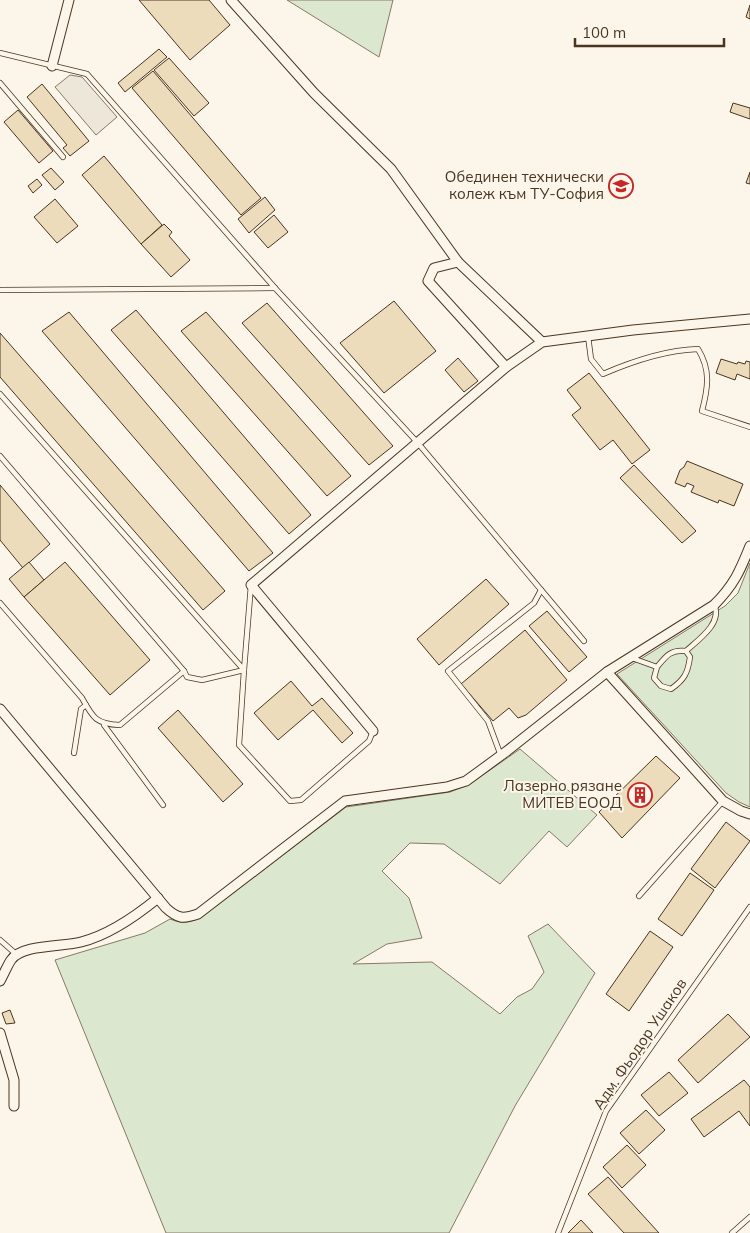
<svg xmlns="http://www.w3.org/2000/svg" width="750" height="1233" font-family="Mulish,sans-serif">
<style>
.green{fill:#dce7d0;stroke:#887966}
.parking{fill:#ede7d9;stroke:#887966}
.building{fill:#ecdcbc;stroke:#4a3520}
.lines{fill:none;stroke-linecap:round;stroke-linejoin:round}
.lane-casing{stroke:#4a3520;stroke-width:6}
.street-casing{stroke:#4a3520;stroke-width:11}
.lane{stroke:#fbf6e9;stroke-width:4.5}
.street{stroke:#fbf6e9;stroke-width:9}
.labels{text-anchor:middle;stroke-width:4;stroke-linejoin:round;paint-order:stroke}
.poi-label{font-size:15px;fill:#4a3520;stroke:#fbf6e9;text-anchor:end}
.street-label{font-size:15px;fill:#4a3520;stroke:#fbf6e9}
</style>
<rect width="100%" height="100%" fill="#fbf6e9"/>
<!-- green -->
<g class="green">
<polygon points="287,0 393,0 379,57"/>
<polygon points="750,563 750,807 739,802 726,793 617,674 725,606 738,593"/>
<path d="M 520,749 L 597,815 L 567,847 L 549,831 L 500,884 L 444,844 L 410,843 L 382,871 L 409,898 L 422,938 L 387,944 L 353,964 L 432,962 L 500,1014 L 517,997 L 532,989 L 544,972 L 528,936 L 548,924 L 595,973 L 515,1106 L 449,1233 L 166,1233 L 55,960 L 145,933 L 170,919 C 182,924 188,923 200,918 L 346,807 L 450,792 L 470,784 Z"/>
</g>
<!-- parking -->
<polygon class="parking" points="70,75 82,77 117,117 96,135 55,87"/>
<!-- building -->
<g class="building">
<polygon points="139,0 209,0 230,25 190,60"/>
<polygon points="750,5 750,19 746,17"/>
<polygon points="159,49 167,57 125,92 118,83"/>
<polygon points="169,58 209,103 194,116 154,70"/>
<polygon points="153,71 261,198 241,215 132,88"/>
<polygon points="42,84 89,141 70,156 63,148 67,145 27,97"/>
<polygon points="733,103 750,108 750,119 730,112"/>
<polygon points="18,110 53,151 39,163 4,122"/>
<polygon points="104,156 162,225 141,244 82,175"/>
<polygon points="51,168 64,182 55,190 42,175"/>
<polygon points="750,172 750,184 746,183"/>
<polygon points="37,179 42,185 33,193 28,186"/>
<polygon points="265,197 275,210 249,233 238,219"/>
<polygon points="55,199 78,226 57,243 34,217"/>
<polygon points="274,215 288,232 268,248 254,232"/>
<polygon points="164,224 172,232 169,236 190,260 171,277 141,244"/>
<polygon points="394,301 436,351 384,393 340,343"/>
<polygon points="267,303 393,446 369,465 242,323"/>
<polygon points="136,310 311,515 289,534 111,330"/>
<polygon points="69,312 273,553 249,571 42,331"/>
<polygon points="206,312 351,476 327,496 181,331"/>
<polygon points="0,333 225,591 203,610 0,377"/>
<polygon points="458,358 478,381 464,392 445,370"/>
<polygon points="721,359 737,364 738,362 745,364 746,361 750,362 750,379 737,374 735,380 716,373"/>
<polygon points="589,373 650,450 632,464 613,440 600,450 572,415 581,408 567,390"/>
<polygon points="687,461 743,484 734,506 719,500 718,503 691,492 694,486 687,483 685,487 675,483 680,470 684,467"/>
<polygon points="634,465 696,531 682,543 620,478"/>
<polygon points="0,485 50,544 23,568 0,540"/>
<polygon points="29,562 44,580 24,597 9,579"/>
<polygon points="65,562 150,660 110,695 24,597"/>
<polygon points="486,579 509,604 439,665 417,639"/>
<polygon points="547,611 587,657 569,672 529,626"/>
<polygon points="525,630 567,680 526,715 518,718 509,708 493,721 461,684"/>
<polygon points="291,681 312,706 322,698 353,733 342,743 313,710 278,740 254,713"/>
<polygon points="178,710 243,784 223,802 158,728"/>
<polygon points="656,756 680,778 622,838 599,812"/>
<polygon points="726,822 750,841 715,888 691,869"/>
<polygon points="690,873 714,890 682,936 658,919"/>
<polygon points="650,931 673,947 629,1011 606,994"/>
<polygon points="10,1010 15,1023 6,1024 2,1013"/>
<polygon points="728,1014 750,1037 698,1083 678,1060"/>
<polygon points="669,1072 688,1093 659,1116 641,1095"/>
<polygon points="744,1080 750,1087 750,1126 739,1111 704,1137 691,1119"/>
<polygon points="646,1110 665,1130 639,1154 620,1133"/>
<polygon points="627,1145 646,1165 622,1188 603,1167"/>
<polygon points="608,1177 659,1233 624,1233 588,1194"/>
<polygon points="581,1220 593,1233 568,1233"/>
</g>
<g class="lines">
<defs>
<g id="lane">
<polyline points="0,53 87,74 275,288 417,442 584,641"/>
<polyline points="0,83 63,157"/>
<polyline points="0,290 275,288"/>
<path d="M 588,336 L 591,359 L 603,374 C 633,361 665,350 698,349 C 711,370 708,388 702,411 L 750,427"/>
<polyline points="0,394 244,670 251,585"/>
<polyline points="0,456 184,671"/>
<path d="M 0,603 L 82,698 C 93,718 96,724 120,725 L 184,671 L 187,677 L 202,680 L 244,670 L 239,745 L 290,801 L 301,800 L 369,741 L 373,731"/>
<path d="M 686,651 C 698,640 723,623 714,605"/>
<path d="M 632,658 L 657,667 C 666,656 671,649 686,651 L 690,657 C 688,673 684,680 671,689 L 661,686 L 654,678 L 657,667"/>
<polyline points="104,725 163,805"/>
<polyline points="74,753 81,709 86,705"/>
<polyline points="501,756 488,721 448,671 534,603 541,590"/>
<polyline points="639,896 723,801"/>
<polyline points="0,940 16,954"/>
<polyline points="558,1233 606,1111 750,907"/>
<polyline points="732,1233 750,1217"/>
</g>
<g id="street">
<polyline points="231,0 314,93 391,169 458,262 542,342"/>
<polyline points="52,66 69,0"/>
<polyline points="458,262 434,268 428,281 506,367"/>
<polyline points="607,672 723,801 741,811 750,814"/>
<path d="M 0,709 L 166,908 C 178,919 183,919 198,914 L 345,801 L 447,787 L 466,781 L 507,751 L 607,672 L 714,605 C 734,585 740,571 750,546"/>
<polyline points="373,731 251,585 506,367 542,342 633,330 750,319"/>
<path d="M 0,981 C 4,974 7,966 11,960 C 22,944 63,947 81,942 C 109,935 136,916 158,898"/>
<polyline points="0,1033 14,1080 14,1106"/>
</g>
</defs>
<!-- lane casing -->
<use href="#lane" class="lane-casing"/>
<!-- street casing -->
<use href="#street" class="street-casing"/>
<!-- lane -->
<use href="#lane" class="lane"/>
<!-- street -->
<use href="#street" class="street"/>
</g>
<!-- icons -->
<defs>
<symbol id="university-ring" viewBox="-11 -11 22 22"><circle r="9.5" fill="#fbf6e9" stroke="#c62828" stroke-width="1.5"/><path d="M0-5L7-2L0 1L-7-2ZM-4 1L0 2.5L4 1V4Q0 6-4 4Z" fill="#c62828"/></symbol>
<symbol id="building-ring" viewBox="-11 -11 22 22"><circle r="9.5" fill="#fbf6e9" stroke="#c62828" stroke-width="1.5"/><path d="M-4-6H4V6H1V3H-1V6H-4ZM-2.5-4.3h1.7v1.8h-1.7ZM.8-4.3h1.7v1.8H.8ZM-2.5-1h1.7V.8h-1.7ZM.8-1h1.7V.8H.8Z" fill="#c62828"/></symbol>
</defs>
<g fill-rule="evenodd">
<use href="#university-ring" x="607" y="172" width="28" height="28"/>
<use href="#building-ring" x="626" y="781" width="28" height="28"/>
</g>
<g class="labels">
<!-- poi labels -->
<g class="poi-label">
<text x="604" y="182">Обединен технически<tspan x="604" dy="17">колеж към ТУ-София</tspan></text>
<text x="622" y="791">Лазерно рязане<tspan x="622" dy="17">МИТЕВ ЕООД</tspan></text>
</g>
<!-- street labels -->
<g class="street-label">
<text transform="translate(640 1044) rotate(-56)" y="5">Адм. Фьодор Ушаков</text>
</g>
</g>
<!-- scale -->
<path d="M575 38v8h149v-8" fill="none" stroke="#4a3520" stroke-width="2.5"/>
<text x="582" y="38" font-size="15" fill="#4a3520" stroke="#fbf6e9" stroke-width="4" paint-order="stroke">100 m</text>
</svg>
